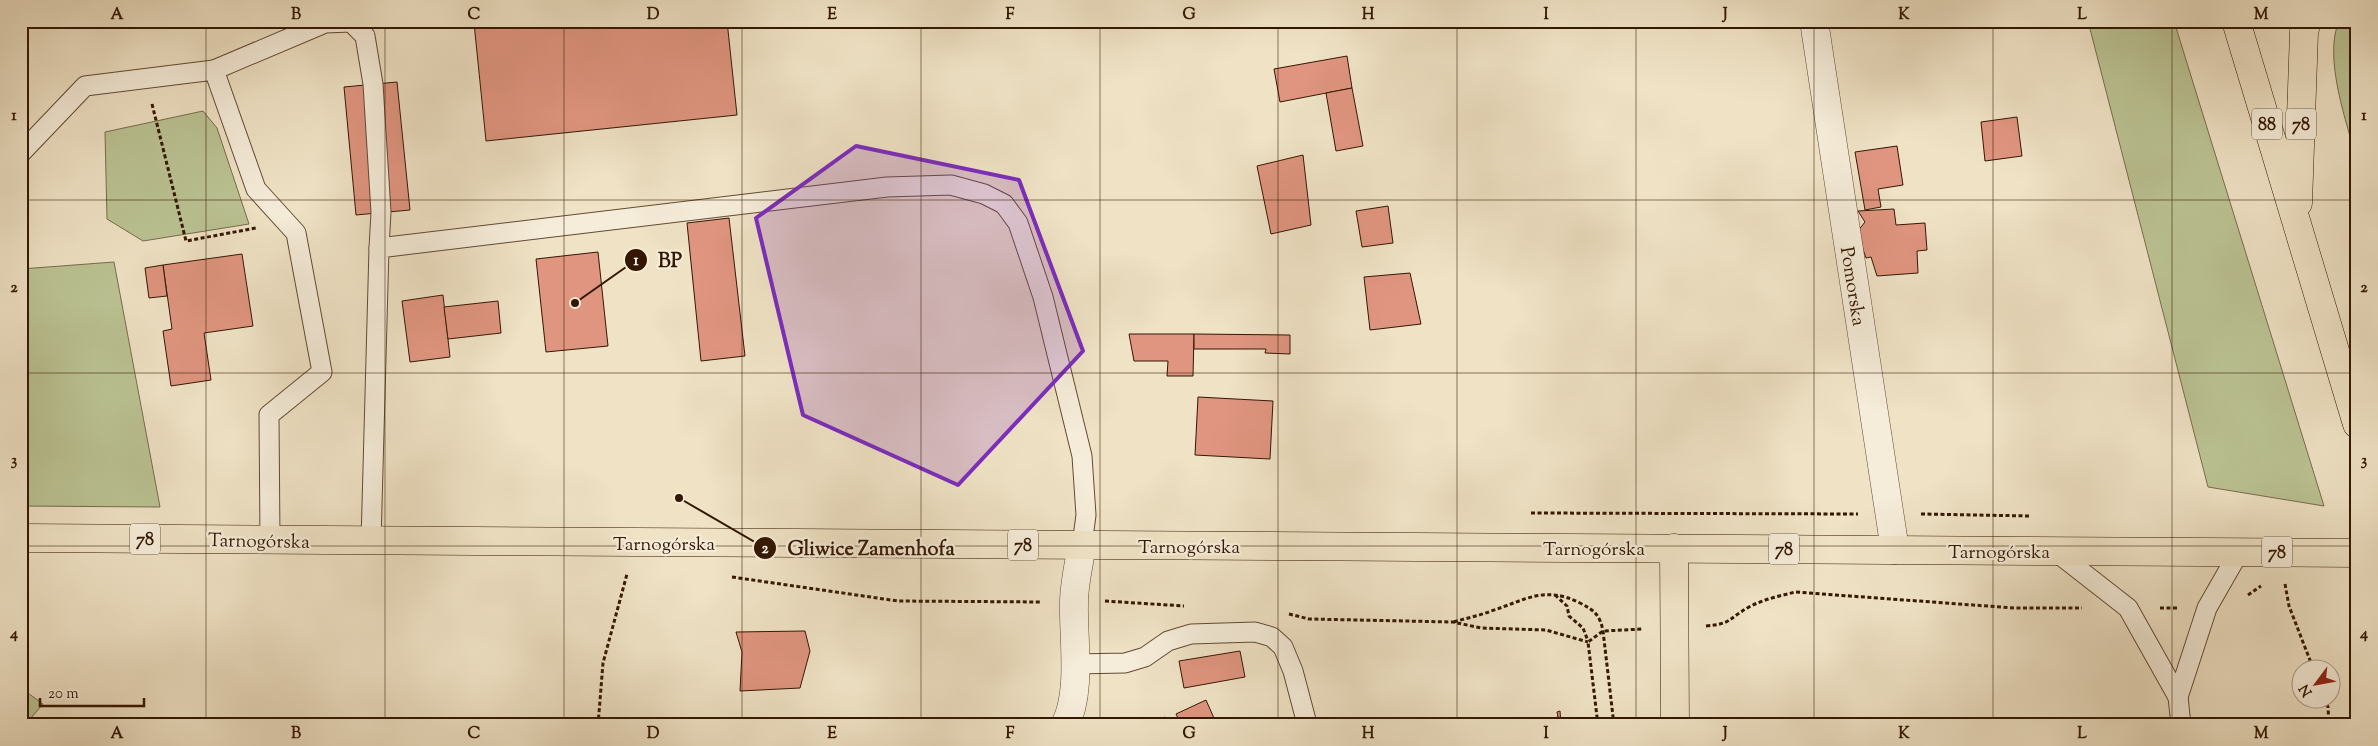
<svg xmlns="http://www.w3.org/2000/svg" width="2378" height="746" font-family="'Sorts Mill Goudy',serif">
<style>
.green{fill:#bbc394;stroke:#786d4b}
.building{fill:#e09580;stroke:#341702}
.lines{fill:none;stroke-linecap:round;stroke-linejoin:round}
.lane-casing{stroke:#634a33;stroke-width:21}
.street-casing{stroke:#634a33;stroke-width:29}
.primary-casing{stroke:#341702;stroke-width:29}
.path{stroke:#341702;stroke-width:3;stroke-dasharray:4 2.5;stroke-linecap:butt}
.lane{stroke:#f5ecd9;stroke-width:19}
.street{stroke:#f5ecd9;stroke-width:28}
.primary{stroke:#efe2c5;stroke-width:28}
.marked{fill:#7b2cbf;fill-opacity:0.2;stroke:#7b2cbf;stroke-width:4;stroke-linejoin:round}
.grid{fill:none;stroke:#341702;stroke-width:1;stroke-opacity:0.55}
.labels{text-anchor:middle;stroke-width:4.5;stroke-linejoin:round;paint-order:stroke}
.shield{fill:#f5ecd9;stroke:#6e5742;stroke-width:1}
.shield-label{font-size:18px;font-weight:bold;fill:#341702}
.street-label{font-size:19px;fill:#341702;stroke:#f5ecd9}
.leader{fill:none;stroke:#341702;stroke-width:2}
.callout-dot{fill:#341702;stroke:#f5ecd9;stroke-width:2}
.mark-label{font-size:15px;text-anchor:middle;font-weight:bold;fill:#fff}
.callout-label{font-size:20px;text-anchor:middle;font-weight:bold;fill:#341702;stroke:#f5ecd9;stroke-width:4.5;stroke-linejoin:round;paint-order:stroke}
.neatline{fill:none;stroke:#341702;stroke-width:2}
.grid-label{font-size:16px;text-anchor:middle;font-weight:bold;fill:#341702}
</style>
<rect width="100%" height="100%" fill="#efe2c5"/>
<filter id="stains"><feTurbulence type="fractalNoise" baseFrequency=".004" numOctaves="4"/><feColorMatrix values="0 0 0 0 .2 0 0 0 0 .09 0 0 0 0 .02 0 0 0 .5 -.17"/></filter>
<radialGradient id="worn" r=".72"><stop offset=".6" stop-color="#630" stop-opacity="0"/><stop offset="1" stop-color="#630" stop-opacity=".3"/></radialGradient>
<!-- green -->
<g class="green">
<polygon points="2088,21 2174,21 2324,506 2208,487"/>
<path d="M 2339,21 L 2357,21 L 2357,161 C 2347,123 2323,58 2339,21 Z"/>
<polygon points="203,111 217,128 249,224 143,241 107,219 105,132"/>
<polygon points="114,262 160,507 21,506 21,269"/>
<polygon points="21,688 43,704 25,725 21,725"/>
</g>
<!-- building -->
<g class="building">
<polygon points="493,21 727,21 737,115 486,141 474,23"/>
<polygon points="1347,56 1352,88 1280,102 1274,69"/>
<polygon points="397,82 410,210 356,215 344,87"/>
<polygon points="1352,88 1363,146 1336,151 1326,93"/>
<polygon points="2017,117 2022,156 1985,161 1981,122"/>
<polygon points="1897,146 1903,185 1878,189 1881,207 1865,210 1855,152"/>
<polygon points="1303,155 1311,225 1271,234 1257,166"/>
<polygon points="1388,206 1393,243 1362,247 1356,211"/>
<polygon points="1894,209 1896,225 1925,223 1927,250 1917,251 1918,273 1877,276 1871,257 1866,258 1857,232 1865,222 1858,211"/>
<polygon points="729,218 745,356 701,361 687,223"/>
<polygon points="598,252 608,346 546,352 536,259"/>
<polygon points="242,254 253,326 204,333 211,380 171,386 163,331 172,329 163,265"/>
<polygon points="163,265 167,296 149,298 145,268"/>
<polygon points="1410,273 1421,324 1370,330 1364,277"/>
<polygon points="443,295 450,357 410,362 402,301"/>
<polygon points="498,301 501,333 448,339 444,307"/>
<polygon points="1129,334 1194,334 1193,376 1167,376 1168,361 1134,361"/>
<polygon points="1194,334 1290,335 1290,354 1265,353 1266,349 1194,349"/>
<polygon points="1198,397 1273,401 1270,459 1195,455"/>
<polygon points="805,631 810,651 800,688 740,691 742,652 736,632"/>
<polygon points="1240,651 1245,677 1184,688 1179,661"/>
<polygon points="1206,700 1217,725 1147,725 1165,717 1169,724 1179,720 1176,714"/>
<polygon points="1560,711 1561,725 1528,725 1558,717 1557,712"/>
</g>
<g class="lines">
<defs>
<g id="lane">
<polyline points="214,70 325,23 351,22 365,36 373,84 381,212 379,248"/>
<polyline points="21,153 85,86 214,70 256,189 296,233 322,372 269,415 270,540"/>
<polyline points="371,542 379,248 887,187 951,185 984,194 1004,204 1018,223 1043,297 1082,456 1086,515 1082,545"/>
<polyline points="2055,551 2128,608 2178,697 2207,608 2239,552"/>
<polyline points="1075,664 1125,663 1145,657 1168,641 1191,634 1255,632 1272,637 1283,647 1293,671 1307,724"/>
<polyline points="2178,697 2181,725"/>
</g>
<g id="street">
<polyline points="1814,21 1895,550"/>
<path d="M 1065,725 C 1082,692 1073,639 1074,603 C 1074,584 1079,564 1082,545"/>
</g>
<g id="primary">
<polyline points="2236,21 2357,424"/>
<polyline points="2298,203 2304,32 2307,21"/>
<polyline points="21,538 2357,553"/>
<polyline points="1674,548 1675,725"/>
</g>
</defs>
<!-- lane casing -->
<use href="#lane" class="lane-casing"/>
<!-- street casing -->
<use href="#street" class="street-casing"/>
<!-- primary casing -->
<use href="#primary" class="primary-casing"/>
<!-- path -->
<g class="path">
<polyline points="152,104 186,241 256,228"/>
<polyline points="1531,513 1858,514"/>
<polyline points="1921,514 2030,516"/>
<polyline points="732,577 898,601 1042,602"/>
<polyline points="2285,584 2289,606 2313,668"/>
<polyline points="1555,595 1567,606 1569,616 1583,628 1588,641"/>
<polyline points="2248,595 2261,586"/>
<polyline points="1105,601 1184,606"/>
<polyline points="2160,608 2179,608"/>
<polyline points="1289,614 1309,619 1453,622 1481,628 1546,630 1588,642"/>
<path d="M 1454,622 C 1466,618 1479,616 1491,611 C 1526,600 1544,585 1580,603 C 1594,610 1600,615 1603,631 L 1614,725"/>
<path d="M 1706,626 C 1732,624 1729,618 1749,607 C 1764,599 1780,596 1795,592 L 2014,608 L 2082,608"/>
<polyline points="2325,698 2328,707 2329,725"/>
<polyline points="598,725 603,663 627,574"/>
<polyline points="1598,725 1588,642 1603,631 1643,629"/>
</g>
<!-- lane -->
<use href="#lane" class="lane"/>
<!-- street -->
<use href="#street" class="street"/>
<!-- primary -->
<use href="#primary" class="primary"/>
</g>
<!-- marked area -->
<path class="marked" d="M 856,146 L 1019,180 L 1083,351 L 958,485 L 803,415 L 756,218 Z"/>
<!-- grid -->
<path class="grid" d="M 206,21 L 206,725M 385,21 L 385,725M 564,21 L 564,725M 742,21 L 742,725M 921,21 L 921,725M 1100,21 L 1100,725M 1278,21 L 1278,725M 1457,21 L 1457,725M 1636,21 L 1636,725M 1814,21 L 1814,725M 1993,21 L 1993,725M 2172,21 L 2172,725M 21,200 L 2357,200M 21,373 L 2357,373M 21,546 L 2357,546"/>
<g class="labels">
<!-- shield labels -->
<g class="shield">
<rect x="2252" y="108.5" width="30" height="31" rx="4"/>
<rect x="2286" y="108.5" width="30" height="31" rx="4"/>
<rect x="130" y="523.5" width="30" height="31" rx="4"/>
<rect x="1008" y="529.5" width="30" height="31" rx="4"/>
<rect x="1769" y="533.5" width="30" height="31" rx="4"/>
<rect x="2262" y="536.5" width="30" height="31" rx="4"/>
</g>
<g class="shield-label">
<text x="2267" y="130">88</text>
<text x="2301" y="130">78</text>
<text x="145" y="545">78</text>
<text x="1023" y="551">78</text>
<text x="1784" y="555">78</text>
<text x="2277" y="558">78</text>
</g>
<!-- street labels -->
<g class="street-label">
<text transform="translate(1854 286) rotate(81)" y="7">Pomorska</text>
<text transform="translate(259 540) rotate(1)" y="7">Tarnogórska</text>
<text x="664" y="550">Tarnogórska</text>
<text x="1189" y="553">Tarnogórska</text>
<text x="1594" y="555">Tarnogórska</text>
<text x="1999" y="558">Tarnogórska</text>
</g>
</g>
<!-- callouts -->
<path class="leader" d="M575 303L636 260M679 498L765 548"/>
<g class="callout-dot">
<circle cx="575" cy="303" r="5"/>
<circle cx="679" cy="498" r="5"/>
<circle cx="636" cy="260" r="12"/>
<circle cx="765" cy="548" r="12"/>
</g>
<g class="mark-label">
<text x="636" y="265">1</text>
<text x="765" y="553">2</text>
</g>
<g class="callout-label">
<text x="670" y="267">BP</text>
<text x="871" y="555">Gliwice Zamenhofa</text>
</g>
<!-- margin -->
<rect width="2378" height="746" fill="none" stroke="#efe2c5" stroke-width="55"/>
<!-- north arrow -->
<g transform="translate(2316 684) rotate(238)"><circle r="24" fill="#f5ecd9" stroke="#a89783"/>
<path d="M0-4L9 19L0 12L-9 19Z" fill="#8f2418"/>
<text y="-8" font-size="14" font-weight="bold" text-anchor="middle" fill="#341702">N</text>
</g>
<!-- scale -->
<path d="M40 698v8h104v-8" fill="none" stroke="#341702" stroke-width="2.5"/>
<text x="48" y="698" font-size="15" fill="#341702" stroke="#f5ecd9" stroke-width="4" paint-order="stroke">20 m</text>
<rect x="28" y="28" width="2322" height="690" class="neatline"/>
<g class="grid-label">
<text x="117" y="19">A</text>
<text x="296" y="19">B</text>
<text x="474" y="19">C</text>
<text x="653" y="19">D</text>
<text x="832" y="19">E</text>
<text x="1010" y="19">F</text>
<text x="1189" y="19">G</text>
<text x="1368" y="19">H</text>
<text x="1546" y="19">I</text>
<text x="1725" y="19">J</text>
<text x="1904" y="19">K</text>
<text x="2082" y="19">L</text>
<text x="2261" y="19">M</text>
<text x="14" y="120">1</text>
<text x="2364" y="120">1</text>
<text x="14" y="292">2</text>
<text x="2364" y="292">2</text>
<text x="14" y="465">3</text>
<text x="2364" y="465">3</text>
<text x="14" y="638">4</text>
<text x="2364" y="638">4</text>
<text x="117" y="738">A</text>
<text x="296" y="738">B</text>
<text x="474" y="738">C</text>
<text x="653" y="738">D</text>
<text x="832" y="738">E</text>
<text x="1010" y="738">F</text>
<text x="1189" y="738">G</text>
<text x="1368" y="738">H</text>
<text x="1546" y="738">I</text>
<text x="1725" y="738">J</text>
<text x="1904" y="738">K</text>
<text x="2082" y="738">L</text>
<text x="2261" y="738">M</text>
</g>
<rect width="100%" height="100%" filter="url(#stains)"/>
<rect width="100%" height="100%" fill="url(#worn)"/>
</svg>
